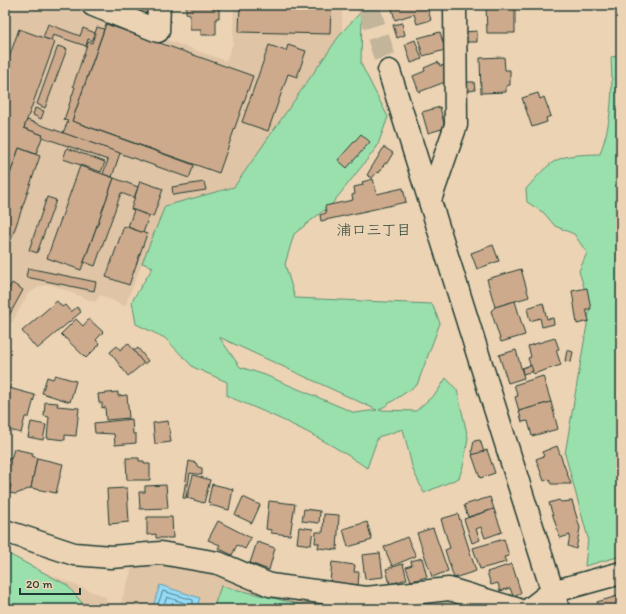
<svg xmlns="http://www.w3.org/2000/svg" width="626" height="614" font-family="Itim,'Klee One',sans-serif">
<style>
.built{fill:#dfc4a6}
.green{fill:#9ae0ad;stroke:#5c8e70;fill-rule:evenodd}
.water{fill:#95dbf7;stroke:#669ca9}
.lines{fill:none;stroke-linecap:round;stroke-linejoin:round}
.shore{stroke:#4e7c82;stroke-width:1}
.building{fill:#ceaa8d;stroke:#1f3d34}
.minor-tunnel{stroke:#c3b59a;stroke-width:22;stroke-dasharray:22 11;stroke-linecap:butt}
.minor-casing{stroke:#1f3d34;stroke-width:25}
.minor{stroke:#ecd3b4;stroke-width:22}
.labels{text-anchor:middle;stroke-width:3;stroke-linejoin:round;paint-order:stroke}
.neighbourhood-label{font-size:15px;fill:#1f3d34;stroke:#ecd3b4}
</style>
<rect width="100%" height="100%" fill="#ecd3b4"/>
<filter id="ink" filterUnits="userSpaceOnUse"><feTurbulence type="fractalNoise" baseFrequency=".025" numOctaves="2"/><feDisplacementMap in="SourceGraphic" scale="8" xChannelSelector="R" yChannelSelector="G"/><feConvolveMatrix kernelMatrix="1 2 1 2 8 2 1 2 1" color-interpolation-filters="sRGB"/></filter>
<g filter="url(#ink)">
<!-- built -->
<g class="built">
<polygon points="5,5 70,5 226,61 233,43 234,5 342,5 342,32 234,187 165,206 125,306 100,295 95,302 50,284 39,287 28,294 5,334"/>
<polygon points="5,556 107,598 103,609 5,609"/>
<polygon points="150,562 206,571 266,593 336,602 388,607 441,599 472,609 119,609 133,565"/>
</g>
<!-- green -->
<g class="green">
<path d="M 362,11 L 361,64 L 388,117 L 377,147 L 332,204 L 294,234 L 285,264 L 295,298 L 432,304 L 440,323 L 417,385 L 379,410 L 416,411 L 437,392 L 446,378 L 457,390 L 468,438 L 464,463 L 459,478 L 424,493 L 413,470 L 403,429 L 378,437 L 367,468 C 321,436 278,417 227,396 L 227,382 L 193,367 L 165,338 L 136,324 L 132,301 L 153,267 L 142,263 L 165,206 L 234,187 L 342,32 ZM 219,337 L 377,410 L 355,413 L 265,375 L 240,367 Z"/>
<path d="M 621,56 L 621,556 L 585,566 L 588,538 L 565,454 L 590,307 L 579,271 L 587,253 L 574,234 L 555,226 L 544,213 L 527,202 L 526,189 C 554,157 557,155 600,154 C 612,121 613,91 611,57 Z"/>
<polygon points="5,552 67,585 87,609 5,609"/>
<polygon points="221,586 320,609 213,609"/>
</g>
<!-- water -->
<polygon class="water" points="160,585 200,598 196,609 152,609"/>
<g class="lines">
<!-- shore -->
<g class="shore">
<polyline points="156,609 163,591 193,600 193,609"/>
<polyline points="162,609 167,597 187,604 188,609"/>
</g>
</g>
<!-- building -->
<g class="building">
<polygon points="137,5 153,5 152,15 140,12 140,5"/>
<polygon points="186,5 219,5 219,18 216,18 216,35 201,35 201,30 190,30 190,14 186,13"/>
<polygon points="240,5 331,5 330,34 239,32"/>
<polygon points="391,5 429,5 431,9 428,10 431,20 417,24 414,14 395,20"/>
<polygon points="486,5 515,5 515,33 487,33"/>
<polygon points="402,23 405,35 397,38 393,25"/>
<polygon points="48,24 80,36 83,28 95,33 93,41 88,39 86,46 53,35 51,40 43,38"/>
<polygon points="106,24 253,76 219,173 72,121"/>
<polygon points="97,27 104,29 72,121 194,165 189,178 63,133 68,121 64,120 75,87 73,86 88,42 92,43"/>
<polygon points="19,29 55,42 24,128 43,135 36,154 19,148 5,189 5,69"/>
<polygon points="477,31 477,42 465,42 464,32"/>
<polygon points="440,32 445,50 423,56 418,38"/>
<polygon points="415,40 422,59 411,63 405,44"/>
<polygon points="269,45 286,51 288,45 306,51 297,77 288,74 268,131 242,122"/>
<polygon points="58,46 67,49 45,108 37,104"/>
<polygon points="504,57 505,70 510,70 510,85 506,86 506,92 481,93 480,58"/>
<polygon points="438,62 440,66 444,65 450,80 419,92 413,76 425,71 424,68"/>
<polygon points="465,82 474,82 475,90 469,91 469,88 465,88"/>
<polygon points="538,93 540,99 544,97 551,116 546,118 547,122 532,127 522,98"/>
<polygon points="440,107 445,128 428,133 422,112"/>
<polygon points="35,108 44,111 41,119 33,115"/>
<polygon points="27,120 120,153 112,177 103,174 108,160 42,137 43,135 24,128"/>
<polygon points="361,134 370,142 347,168 338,160"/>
<polygon points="384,147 393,153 387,163 385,163 379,173 377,172 372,178 367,175"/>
<polygon points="19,148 40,156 11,240 5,238 5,189"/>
<polygon points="67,148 105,162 101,172 63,159"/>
<polygon points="80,166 114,178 81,270 47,258"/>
<polygon points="114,178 138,187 134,198 121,193 95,266 84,262"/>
<polygon points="373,179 377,194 403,188 406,202 321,221 320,215 326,213 325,206 353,200 352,195 355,194 354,187 363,185 362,182"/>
<polygon points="140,181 163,189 153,217 131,209"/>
<polygon points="204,182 206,190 173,195 172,187"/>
<polygon points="47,197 56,200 37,253 29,250"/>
<polygon points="134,210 149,216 143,233 128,227"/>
<polygon points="124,226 147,234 129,285 106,277"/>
<polygon points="493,245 499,261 477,269 471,253"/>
<polygon points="28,268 96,282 94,291 26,277"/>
<polygon points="521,269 529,297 495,307 487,279"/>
<polygon points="12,283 23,290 5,323 5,296"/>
<polygon points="587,288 591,309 586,309 589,321 577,324 572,291"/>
<polygon points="57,301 62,307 65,305 71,312 77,307 81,312 37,349 22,331"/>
<polygon points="515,301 525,335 501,342 491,311 495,307"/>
<polygon points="543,303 547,319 553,318 554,324 542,327 540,318 530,321 527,308"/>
<polygon points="76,319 83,326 89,319 103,332 96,340 100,344 86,358 61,334"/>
<polygon points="555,338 559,349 556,350 561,365 533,374 528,358 531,357 528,346"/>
<polygon points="128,343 144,363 128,376 110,352 117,346 120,350"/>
<polygon points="138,348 148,361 144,364 134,351"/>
<polygon points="516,350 524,378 508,383 499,355"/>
<polygon points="567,350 573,352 571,362 565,361"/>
<polygon points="531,365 533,371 523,374 522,368"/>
<polygon points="55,375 76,381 70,402 42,393 47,377 53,379"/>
<polygon points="543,376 551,402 519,411 515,397 518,396 514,385"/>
<polygon points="5,387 35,395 29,417 25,417 21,433 5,429"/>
<polygon points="118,392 118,396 127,395 129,418 106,420 105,407 102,408 102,403 99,403 98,394"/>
<polygon points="45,402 58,403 57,406 79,408 76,436 65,435 65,440 47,438 49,417 44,416"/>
<polygon points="551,402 558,429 532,436 528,421 522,422 519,411"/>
<polygon points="132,419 133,434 136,434 136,443 115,445 114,434 95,433 94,423"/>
<polygon points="168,421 171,442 155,444 153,423"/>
<polygon points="31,422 46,425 43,440 28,437"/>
<polygon points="480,440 484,452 473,455 472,451 474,441"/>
<polygon points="557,446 571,484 551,484 549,479 544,481 536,459 544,456 542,452"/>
<polygon points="14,449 33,453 32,456 37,458 31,488 16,494 9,493 11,485 5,484 5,471 9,458 11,459"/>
<polygon points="487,450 495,473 480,478 472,455"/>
<polygon points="37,458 63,464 56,493 31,488"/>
<polygon points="126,458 139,458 139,461 144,461 144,464 150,464 150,480 127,480"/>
<polygon points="189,461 196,463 198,467 202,468 202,475 190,473 186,498 183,498"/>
<polygon points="193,475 210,480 204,503 187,498"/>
<polygon points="212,484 233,489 229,510 210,505 211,503 208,502"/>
<polygon points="166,485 168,508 140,509 139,492 145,492 145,486"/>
<polygon points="127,488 129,522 109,524 107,489"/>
<polygon points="243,497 260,505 252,523 235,515"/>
<polygon points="490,497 494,509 468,517 464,505"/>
<polygon points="559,500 561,502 572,501 580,528 576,549 568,546 570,535 560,538 549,503"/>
<polygon points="269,501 295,504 290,535 271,533 271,530 266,529"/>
<polygon points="304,509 320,511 319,523 302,521"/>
<polygon points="494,509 502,532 485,538 481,527 476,529 480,540 472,543 464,519"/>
<polygon points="324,514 339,515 337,550 318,548 319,543 315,543 316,532 323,532"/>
<polygon points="458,514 476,571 454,578 445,550 450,548 441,519"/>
<polygon points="147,517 172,517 173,538 156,538 156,534 147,535"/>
<polygon points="218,521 251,538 245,549 237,545 232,555 218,548 220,545 208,540"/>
<polygon points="367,522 372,540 348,547 343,529"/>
<polygon points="299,527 313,529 311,545 297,543"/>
<polygon points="433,528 448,571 432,577 417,533"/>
<polygon points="407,537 416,556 392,566 384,547"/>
<polygon points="504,539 509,556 504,557 506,562 480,569 473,548"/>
<polygon points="257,542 275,548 269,570 250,563"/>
<polygon points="380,553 383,577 365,579 362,555"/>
<polygon points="422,558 427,577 411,581 406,567 412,565 411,561"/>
<polygon points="332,562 355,565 354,572 359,572 358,585 330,582"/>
<polygon points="403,564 407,579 390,584 386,569"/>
<polygon points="512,564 521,593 513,596 510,588 500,591 498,583 491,585 487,572"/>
<polygon points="621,595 621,609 599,609 597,602"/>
</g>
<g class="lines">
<!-- minor-tunnel -->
<polyline class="minor-tunnel" points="368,5 389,71"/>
<defs>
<g id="minor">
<polyline points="93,5 158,31 159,5"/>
<polyline points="389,71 558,609"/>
<polyline points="430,200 456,125 455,5"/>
<polyline points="5,531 74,554 111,557 161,553 218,563 270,585 366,598 449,589 516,609"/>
<polyline points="530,609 552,592 621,573"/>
</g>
</defs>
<!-- minor casing -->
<use href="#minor" class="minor-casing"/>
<!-- minor -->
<use href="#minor" class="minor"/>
</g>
</g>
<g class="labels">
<!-- neighbourhood labels -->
<g class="neighbourhood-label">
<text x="374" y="235">浦口三丁目</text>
</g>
</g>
<!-- margin -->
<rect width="626" height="614" fill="none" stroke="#ecd3b4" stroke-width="20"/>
<rect x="10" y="10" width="606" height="594" fill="none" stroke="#1f3d34" stroke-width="1.5" filter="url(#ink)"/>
<!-- scale -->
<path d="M20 588v6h60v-6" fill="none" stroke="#1f3d34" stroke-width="2"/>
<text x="26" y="588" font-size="12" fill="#1f3d34" stroke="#ecd3b4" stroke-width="3" paint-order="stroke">20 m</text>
</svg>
